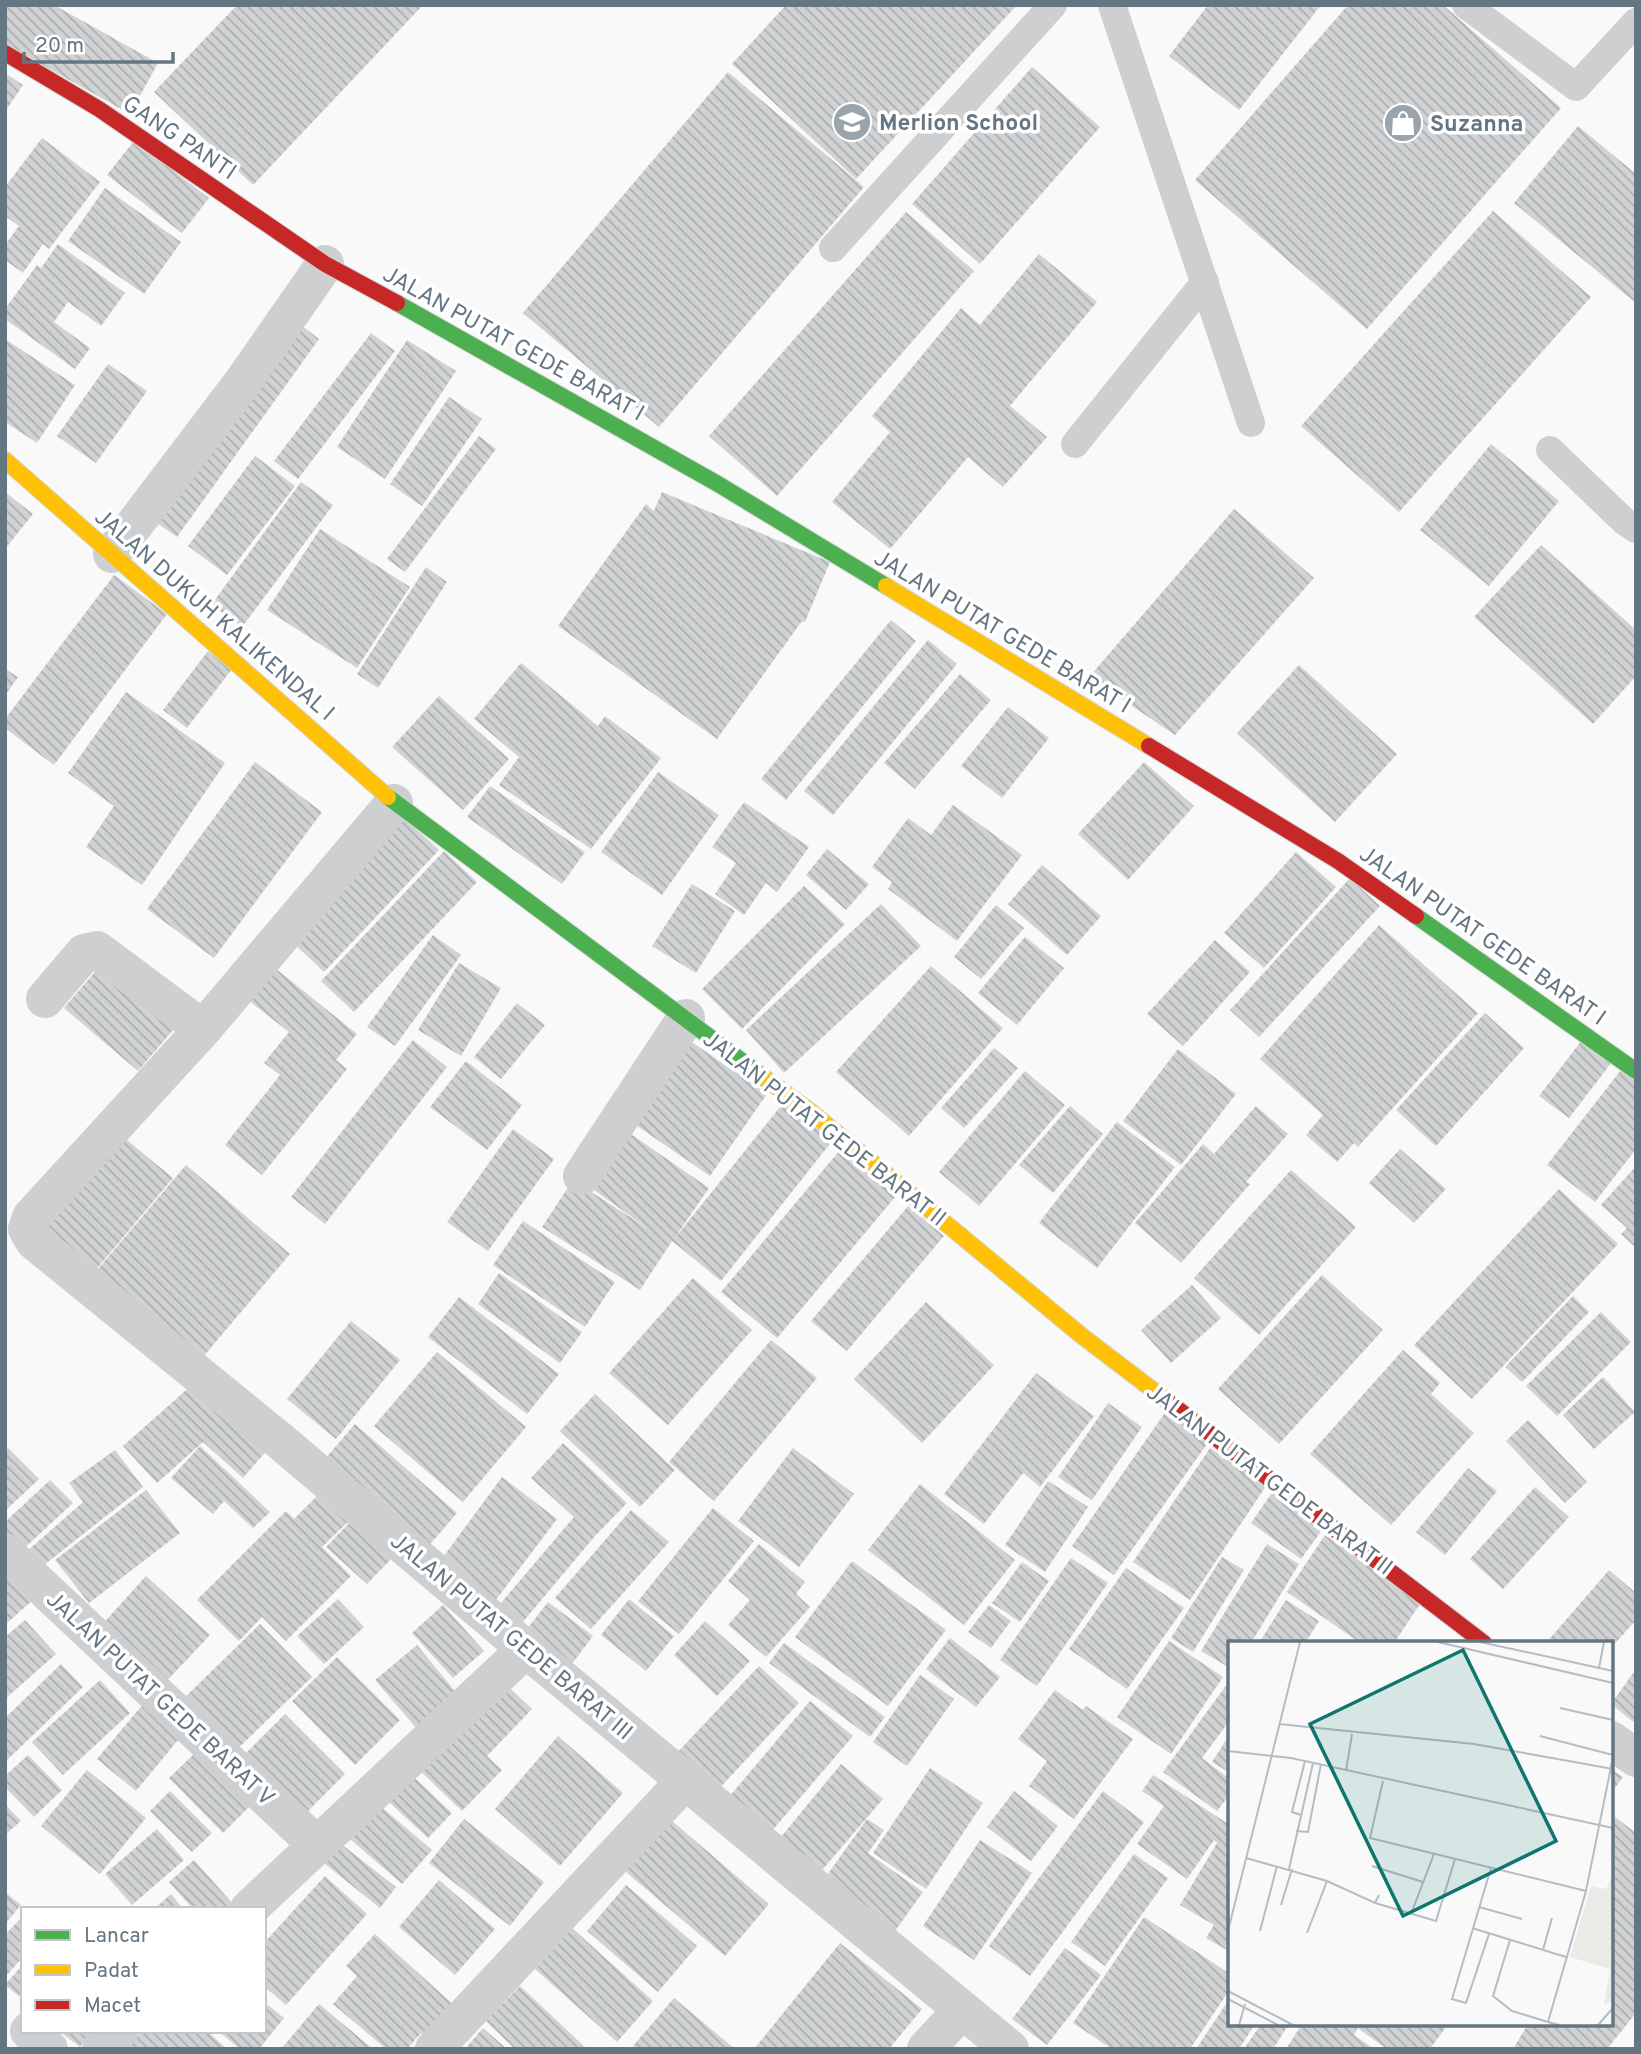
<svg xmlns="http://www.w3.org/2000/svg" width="1641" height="2054" font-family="Overpass,sans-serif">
<defs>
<pattern id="building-back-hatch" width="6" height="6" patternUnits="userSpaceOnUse" patternTransform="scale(1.75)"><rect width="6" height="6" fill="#d0d2d3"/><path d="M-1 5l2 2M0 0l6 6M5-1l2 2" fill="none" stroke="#acafb1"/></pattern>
</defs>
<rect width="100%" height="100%" fill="#f9f9f9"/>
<!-- building -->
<path fill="url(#building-back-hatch)" d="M5 5H54L158 63 130 114 5 44Z
M237 5H423L253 185 154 92Z
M786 5H1017L856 179 732 64Z
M1208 5H1321L1239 110 1169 56Z
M1348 5H1443L1561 108 1367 329 1195 180Z
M1032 67 1100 127 980 264 912 204Z
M728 72 864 187 659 427 523 313Z
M5 73 23 85 5 112Z
M1578 126 1636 174V303L1514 203Z
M42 138 100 182 49 249 43 244 23 273 5 260V245L19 226 5 216V187Z
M134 141 209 198 182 233 107 175Z
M105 188 181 242 144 294 68 241Z
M1493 211 1591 297 1399 512 1301 426Z
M906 212 974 271 777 496 709 436Z
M58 244 125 293 101 326 68 302 54 322 90 348 75 369 5 319V309L37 265 41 268Z
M1039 254 1097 302 1010 406 1047 437 1003 487 968 457 890 549 832 502 890 432 872 416 961 308 980 325Z
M297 322 319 339 177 537 154 521Z
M371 333 395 351 298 479 274 461Z
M5 339 75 385 37 443 5 422Z
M407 340 456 371 385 479 337 447Z
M108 364 147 391 96 463 57 436Z
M449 397 482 419 422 506 390 484Z
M479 436 496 449 405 572 387 559Z
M1491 444 1559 501 1489 586 1420 530Z
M255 456 295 486 227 575 188 546Z
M301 482 333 505 242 627 211 605Z
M5 492 33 514 5 549Z
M662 492 830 562 805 622 802 621 717 739 558 626 646 504 654 511Z
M1234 509 1314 578 1175 735 1089 677Z
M320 529 410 587 357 668 267 610Z
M1541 545 1636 630V676L1593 724 1474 617Z
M426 567 447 582 378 688 357 674Z
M114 575 167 614 54 765 5 728V719Z
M891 620 916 641 786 800 761 779Z
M928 640 957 664 833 815 804 791Z
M208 651 232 669 187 728 163 710Z
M521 663 598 726 605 716 661 758 591 849 499 785 519 757 474 719Z
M1299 665 1397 754 1335 822 1237 733Z
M5 669 18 677 5 696Z
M960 674 991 700 915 789 884 763Z
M126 692 225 763 142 885 86 847 114 806 68 773Z
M439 696 509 759 463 810 392 747Z
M1008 707 1049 738 1002 798 961 766Z
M255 762 322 812 214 958 147 909Z
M1144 762 1194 806 1128 880 1078 834Z
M658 772 719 815 662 895 601 852Z
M490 786 585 852 562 884 467 817Z
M744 802 809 847 777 892 766 883 744 915 715 894 736 863 712 847Z
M953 805 1022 855 957 941 888 889 892 882 872 867 908 818 931 835Z
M402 816 439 850 324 972 287 937Z
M827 849 869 884 846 910 806 875Z
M444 851 477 882 354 1012 321 981Z
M1296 852 1336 887 1264 968 1224 933Z
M1042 865 1101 916 1067 955 1008 904Z
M1350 878 1380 906 1259 1037 1230 1010Z
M692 884 735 911 696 973 652 946Z
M804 886 845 924 742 1029 702 989Z
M881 904 921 946 784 1073 746 1030Z
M996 905 1024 928 981 979 954 957Z
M1379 925 1478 1013 1358 1147 1354 1143 1337 1162 1306 1135 1323 1115 1260 1059Z
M433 935 461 955 395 1046 367 1027Z
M1025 937 1064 968 1017 1025 978 993Z
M1215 940 1250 972 1183 1046 1147 1014Z
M265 960 357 1034 336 1060 347 1069 262 1175 225 1145 280 1075 264 1063 289 1032 239 993Z
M459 963 501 988 461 1056 418 1030Z
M931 966 1003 1028 909 1136 836 1072Z
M99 967 173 1030 138 1071 64 1008Z
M517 1003 545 1025 501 1079 474 1057Z
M1485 1013 1524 1048 1436 1146 1396 1110Z
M686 1038 767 1094 710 1176 627 1119Z
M413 1040 447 1067 325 1224 291 1197Z
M1582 1040 1612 1062 1569 1118 1539 1096Z
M994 1048 1018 1068 964 1128 941 1108Z
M1178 1049 1236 1094 1181 1165 1123 1121Z
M466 1061 522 1105 487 1150 430 1107Z
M1624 1066 1636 1075V1149L1595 1202 1547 1165Z
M1025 1071 1065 1105 979 1206 939 1172Z
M784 1102 833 1140 721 1281 672 1241 640 1290 542 1227 573 1180 650 1230 587 1185 625 1130 709 1188 674 1239Z
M1070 1106 1103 1134 1053 1193 1019 1165Z
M1256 1106 1288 1134 1246 1182 1250 1184 1181 1263 1135 1223 1203 1144 1214 1154Z
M1117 1122 1175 1167 1097 1268 1039 1223Z
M513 1129 554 1159 488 1251 447 1222Z
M116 1131 173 1178 94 1272 38 1225Z
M1400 1149 1446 1189 1414 1223 1369 1183Z
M840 1150 896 1196 777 1338 721 1292Z
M186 1165 290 1254 203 1357 98 1269Z
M1636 1166V1248L1621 1234 1627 1228 1601 1205Z
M1291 1170 1356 1227 1259 1335 1194 1278Z
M1559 1189 1618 1244 1472 1399 1414 1345Z
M908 1206 944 1236 847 1351 811 1321Z
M523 1221 615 1282 585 1327 493 1265Z
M499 1273 582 1332 560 1363 478 1304Z
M1322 1275 1383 1330 1279 1444 1218 1389Z
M693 1278 752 1330 668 1425 609 1373Z
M1192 1285 1221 1318 1171 1363 1141 1330Z
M1573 1296 1589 1312 1522 1382 1505 1367Z
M459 1297 559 1374 527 1414 428 1337Z
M926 1302 994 1365 922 1443 854 1379Z
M1601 1312 1631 1342 1557 1416 1526 1386Z
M351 1321 400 1360 336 1439 287 1399Z
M771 1340 817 1378 714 1501 669 1462Z
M1403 1350 1440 1383 1431 1394 1474 1433 1391 1525 1310 1454Z
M437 1352 526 1427 463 1502 374 1426Z
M1036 1373 1094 1416 1040 1487 1023 1473 984 1524 944 1494Z
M1603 1377 1635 1412 1594 1449 1563 1415Z
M193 1384 268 1449 243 1478 203 1442 157 1483 123 1446Z
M595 1394 675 1470 640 1507 560 1431Z
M1108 1403 1142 1427 1092 1500 1058 1477Z
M1169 1407 1212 1437 1114 1575 1072 1546Z
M1528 1420 1587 1482 1565 1503 1506 1441Z
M355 1424 457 1513 420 1556 318 1467Z
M563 1443 627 1503 595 1536 522 1623 500 1604 574 1517 531 1478Z
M200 1446 270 1512 253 1528 224 1501 213 1514 171 1478Z
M8 1448 39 1479 5 1511V1451Z
M793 1448 854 1494 799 1567 738 1521Z
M1210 1448 1266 1486 1190 1600 1133 1562Z
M115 1450 143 1487 39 1569 25 1553 83 1502 69 1483Z
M1468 1468 1497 1491 1445 1555 1416 1532Z
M502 1477 557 1519 492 1605 438 1564Z
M50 1480 73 1503 18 1554 5 1541V1522Z
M1048 1481 1088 1507 1045 1572 1005 1545Z
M920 1484 1015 1560 964 1625 868 1550Z
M1276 1487 1327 1523 1301 1559 1251 1523Z
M1535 1487 1569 1517 1503 1589 1470 1559Z
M146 1490 180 1533 89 1603 55 1560Z
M323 1490 352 1518 322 1547 351 1576 286 1641 262 1617 239 1641 197 1600 286 1511 294 1519Z
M713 1508 754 1541 679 1634 638 1601Z
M631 1510 669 1542 591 1629 555 1598Z
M354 1518 395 1555 367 1584 326 1547Z
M1325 1535 1422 1601 1394 1643H1355L1356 1640 1287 1592Z
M759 1544 805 1582 796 1594 810 1607 766 1657 728 1625 750 1600 728 1581Z
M1267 1544 1299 1564 1251 1643H1230V1668L1201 1651Z
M1222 1557 1244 1570 1193 1652 1171 1638Z
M1071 1558 1108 1583 1037 1686 1000 1660Z
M852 1561 946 1630 888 1706 795 1637Z
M1022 1562 1049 1581 1020 1622 992 1603Z
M5 1563 36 1597 5 1625Z
M1126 1568 1184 1608 1127 1689 1069 1649Z
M1609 1570 1636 1593V1620L1611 1648V1643H1546Z
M146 1576 210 1635 162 1686 99 1628Z
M338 1599 364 1627 324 1664 297 1636Z
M629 1599 674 1636 646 1671 601 1635Z
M1286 1600 1319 1621 1305 1643H1259Z
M548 1602 593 1636 565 1673 520 1638Z
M443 1605 484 1651 453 1678 412 1633Z
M989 1605 1011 1621 991 1648 968 1632Z
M25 1620 56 1654 5 1699V1637Z
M705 1621 750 1661 717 1696 674 1655Z
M260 1624 312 1677 231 1755 180 1702Z
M950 1638 1000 1677 976 1707 926 1669Z
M1169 1641 1223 1677 1171 1754 1117 1717Z
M784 1643 885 1717 870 1737 769 1663Z
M417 1645 459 1696 418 1730 375 1680Z
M337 1657 400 1720 355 1765 292 1701Z
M61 1664 83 1687 5 1762V1718Z
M759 1666 799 1703 714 1794 673 1757Z
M1636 1669V1724L1611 1704Z
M920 1675 954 1699 907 1766 873 1742Z
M500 1679 532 1709 487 1756 502 1770 462 1811 412 1763Z
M100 1680 130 1713 63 1775 32 1742Z
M1230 1680V1720L1202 1758 1230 1779V1794L1217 1811 1163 1772Z
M1055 1690 1083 1710 1086 1706 1133 1739 1074 1819 1029 1786 1047 1761 1018 1739Z
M810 1701 853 1736 765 1839 723 1804Z
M144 1703 182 1735 136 1791 97 1759Z
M285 1714 345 1774 299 1820 239 1760Z
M1230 1734V1773L1212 1762Z
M558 1736 623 1793 560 1866 495 1809Z
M197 1751 250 1806 223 1833 169 1778Z
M28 1755 62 1790 34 1817 5 1787V1776Z
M841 1764 883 1799 817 1876 776 1843Z
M402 1766 452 1813 428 1838 378 1792Z
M930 1768 983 1803 926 1889 873 1853Z
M1611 1769 1623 1777 1611 1793Z
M87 1770 146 1818 100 1874 41 1826Z
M1153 1775 1230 1825V1952L1206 1938 1214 1925 1180 1905 1217 1843 1214 1840 1187 1879 1137 1844 1164 1806 1142 1791Z
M170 1791 212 1833 192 1852 150 1811Z
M1014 1791 1058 1826 1031 1861 987 1827Z
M1103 1791 1144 1822 1030 1976 989 1946Z
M5 1804 21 1821 5 1835Z
M378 1804 432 1850 402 1884 349 1838Z
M1611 1814 1636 1833V2013L1607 2049H1513L1528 2024H1611Z
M665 1815 769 1904 725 1956 620 1867Z
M464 1819 544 1882 510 1926 429 1863Z
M867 1819 884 1830 868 1853 923 1892 895 1931 823 1881Z
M157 1829 184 1860 132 1905 105 1874Z
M336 1840 396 1887 380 1908 320 1860Z
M980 1840 1032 1873 974 1960 923 1926Z
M1134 1854 1168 1878 1105 1966 1071 1942Z
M194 1860 233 1904 227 1909H193L169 1882Z
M325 1876 367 1914 286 2005 264 1986V1943Z
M439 1880 495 1929 455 1975 399 1927Z
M626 1885 697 1946 658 1992 587 1931Z
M5 1892 21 1905 5 1924Z
M171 1894 183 1909H154Z
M23 1916V1957L5 1977V1935Z
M1144 1917 1230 1974V1989L1190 2049H1112L1073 2023Z
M572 1928 653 2001 617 2042 535 1969Z
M375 1934 456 2007 427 2039 421 2033 407 2049H386L333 2004 357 1976 346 1966Z
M840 1943 922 2009 889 2049H754Z
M1065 1948 1101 1975 1047 2045 1012 2019Z
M23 1964V1999L5 1985Z
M520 1986 587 2049H515L486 2021Z
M674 1998 735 2049H637L633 2046Z
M1230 1998V2024H1255L1239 2049H1196Z
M264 2002 284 2018 259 2049H240L218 2031H264Z
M319 2004 373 2049H281Z
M1261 2024H1289L1273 2049H1244Z
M1302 2024H1360L1354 2035 1374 2049H1286Z
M1363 2024H1448L1430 2049H1387L1359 2029Z
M483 2028 507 2049H465Z
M59 2031H91L80 2047Z
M141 2031H207L227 2049H126Z"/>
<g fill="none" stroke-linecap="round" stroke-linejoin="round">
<!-- fast casing -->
<g stroke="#d5d6d7" stroke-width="18">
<path id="fast" d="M397 303 718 484 886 586
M388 797 766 1079
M1416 916 1636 1071"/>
</g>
<!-- slow casing -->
<g stroke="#d5d6d7" stroke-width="18">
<path id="slow" d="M5 460 388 797
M886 586 1149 746
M766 1079 810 1111 1082 1336 1166 1400"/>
</g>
<!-- jam casing -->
<g stroke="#d5d6d7" stroke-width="18">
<path id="jam" d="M5 53 99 109 325 264 397 303
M1149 746 1338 861 1416 916
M1166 1400 1484 1643"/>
</g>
<!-- lane -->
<path stroke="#cecfd0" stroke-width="28" d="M1112 5 1251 423
M1466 5 1576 87 1636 22
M833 248 1053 5
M1075 444 1205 282
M1550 450 1624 521 1636 529"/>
<!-- street -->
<path stroke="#cecfd0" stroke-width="38" d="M112 554 242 383 325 264
M394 803 203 1029 31 1217 27 1229 34 1241 279 1440 526 1649 1010 2049
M45 999 84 953 97 950 203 1029
M582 1176 686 1018
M5 1552 317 1845
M1611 1740 1636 1758
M249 1909 526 1649
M29 2031 49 2049
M101 2049 119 2031
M434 2049 685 1781
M926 2049 962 2010"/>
<!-- fast -->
<use href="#fast" stroke="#4caf50" stroke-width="16"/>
<!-- slow -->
<use href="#slow" stroke="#ffc107" stroke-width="16"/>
<!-- jam -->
<use href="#jam" stroke="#c62828" stroke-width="16"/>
</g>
<!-- icons -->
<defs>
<g id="school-disc" transform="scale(2.0125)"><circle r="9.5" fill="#99a4ac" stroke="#fff"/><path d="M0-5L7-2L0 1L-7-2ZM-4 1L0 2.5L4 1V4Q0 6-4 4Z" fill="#fff"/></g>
<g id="shop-disc" transform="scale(2.0125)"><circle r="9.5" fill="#99a4ac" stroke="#fff"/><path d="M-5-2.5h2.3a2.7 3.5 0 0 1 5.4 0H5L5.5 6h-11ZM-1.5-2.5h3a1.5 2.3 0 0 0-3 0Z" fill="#fff"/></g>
</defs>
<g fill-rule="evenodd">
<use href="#school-disc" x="852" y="122"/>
<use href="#shop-disc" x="1403" y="123"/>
</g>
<g text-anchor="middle" stroke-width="7" stroke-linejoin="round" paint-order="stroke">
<!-- poi labels -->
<g font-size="23" font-weight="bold" fill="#657683" stroke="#fff" text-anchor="start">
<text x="879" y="130">Merlion School</text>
<text x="1430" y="131">Suzanna</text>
</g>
<!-- street labels -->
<g font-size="23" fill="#657683" stroke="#fff">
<text transform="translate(180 137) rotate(34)" y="8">GANG PANTI</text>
<text transform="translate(514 343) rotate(29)" y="8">JALAN PUTAT GEDE BARAT I</text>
<text transform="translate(215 614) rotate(41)" y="8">JALAN DUKUH KALIKENDAL I</text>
<text transform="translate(1003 631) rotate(31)" y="8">JALAN PUTAT GEDE BARAT I</text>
<text transform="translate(1483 935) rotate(35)" y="8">JALAN PUTAT GEDE BARAT I</text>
<text transform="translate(825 1128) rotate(38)" y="8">JALAN PUTAT GEDE BARAT II</text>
<text transform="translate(1270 1479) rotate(37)" y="8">JALAN PUTAT GEDE BARAT II</text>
<text transform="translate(512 1636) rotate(40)" y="8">JALAN PUTAT GEDE BARAT III</text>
<text transform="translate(161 1698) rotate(43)" y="8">JALAN PUTAT GEDE BARAT V</text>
</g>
</g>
<!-- overview -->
<g transform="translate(1228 1641)">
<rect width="385" height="385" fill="#f9f9f9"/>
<path d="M385 234V360L376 364 382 328 342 316 363 245 378 248Z" fill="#e8ebe6"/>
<path fill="none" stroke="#b5bdc3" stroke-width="2" d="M210 1 385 42M252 1 385 30M371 27 376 1M332 67 385 79M51 83 246 103 385 128M312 95 385 114M0 110 63 117 385 187M118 130 124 93M155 140 142 197 358 250M73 174 64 171 77 120M68 190 80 191 93 123M18 217 99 240 147 262 151 254M144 225 195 241M61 228 85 122M147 262 208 280 227 218M53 264 64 228M251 266 294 278M183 273 206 213M244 287 338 316M0 290 72 1M32 290 49 225M79 292 99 240M261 293 238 362 224 358 263 227M282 299 265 355 284 370 320 381M315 309 324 277M0 350 65 384M0 358 50 384M11 384 17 363M331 384 320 381 358 250 385 116M370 384 385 367"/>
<path fill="#0f766e" fill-opacity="0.15" stroke="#0f766e" stroke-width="3.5" d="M235 9 328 200 175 275 82 83Z"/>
<rect width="385" height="385" fill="none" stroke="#657683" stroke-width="3.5"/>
</g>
<!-- border -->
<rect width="1641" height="2054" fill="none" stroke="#657683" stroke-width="14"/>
<!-- legend -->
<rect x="21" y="1907" width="245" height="126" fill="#ffffff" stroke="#c1c8cd" stroke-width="2"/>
<rect x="35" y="1930" width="35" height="10" fill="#4caf50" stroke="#c1c8cd" stroke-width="2"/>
<text x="84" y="1942" font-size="21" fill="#657683">Lancar</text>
<rect x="35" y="1965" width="35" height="10" fill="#ffc107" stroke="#c1c8cd" stroke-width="2"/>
<text x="84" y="1977" font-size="21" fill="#657683">Padat</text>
<rect x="35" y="2000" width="35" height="10" fill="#c62828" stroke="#c1c8cd" stroke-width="2"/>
<text x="84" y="2012" font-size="21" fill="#657683">Macet</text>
<!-- scale -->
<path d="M24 52v10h149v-10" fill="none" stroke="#657683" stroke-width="3.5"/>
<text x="35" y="52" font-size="21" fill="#657683" stroke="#ffffff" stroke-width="5" paint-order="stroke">20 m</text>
</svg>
